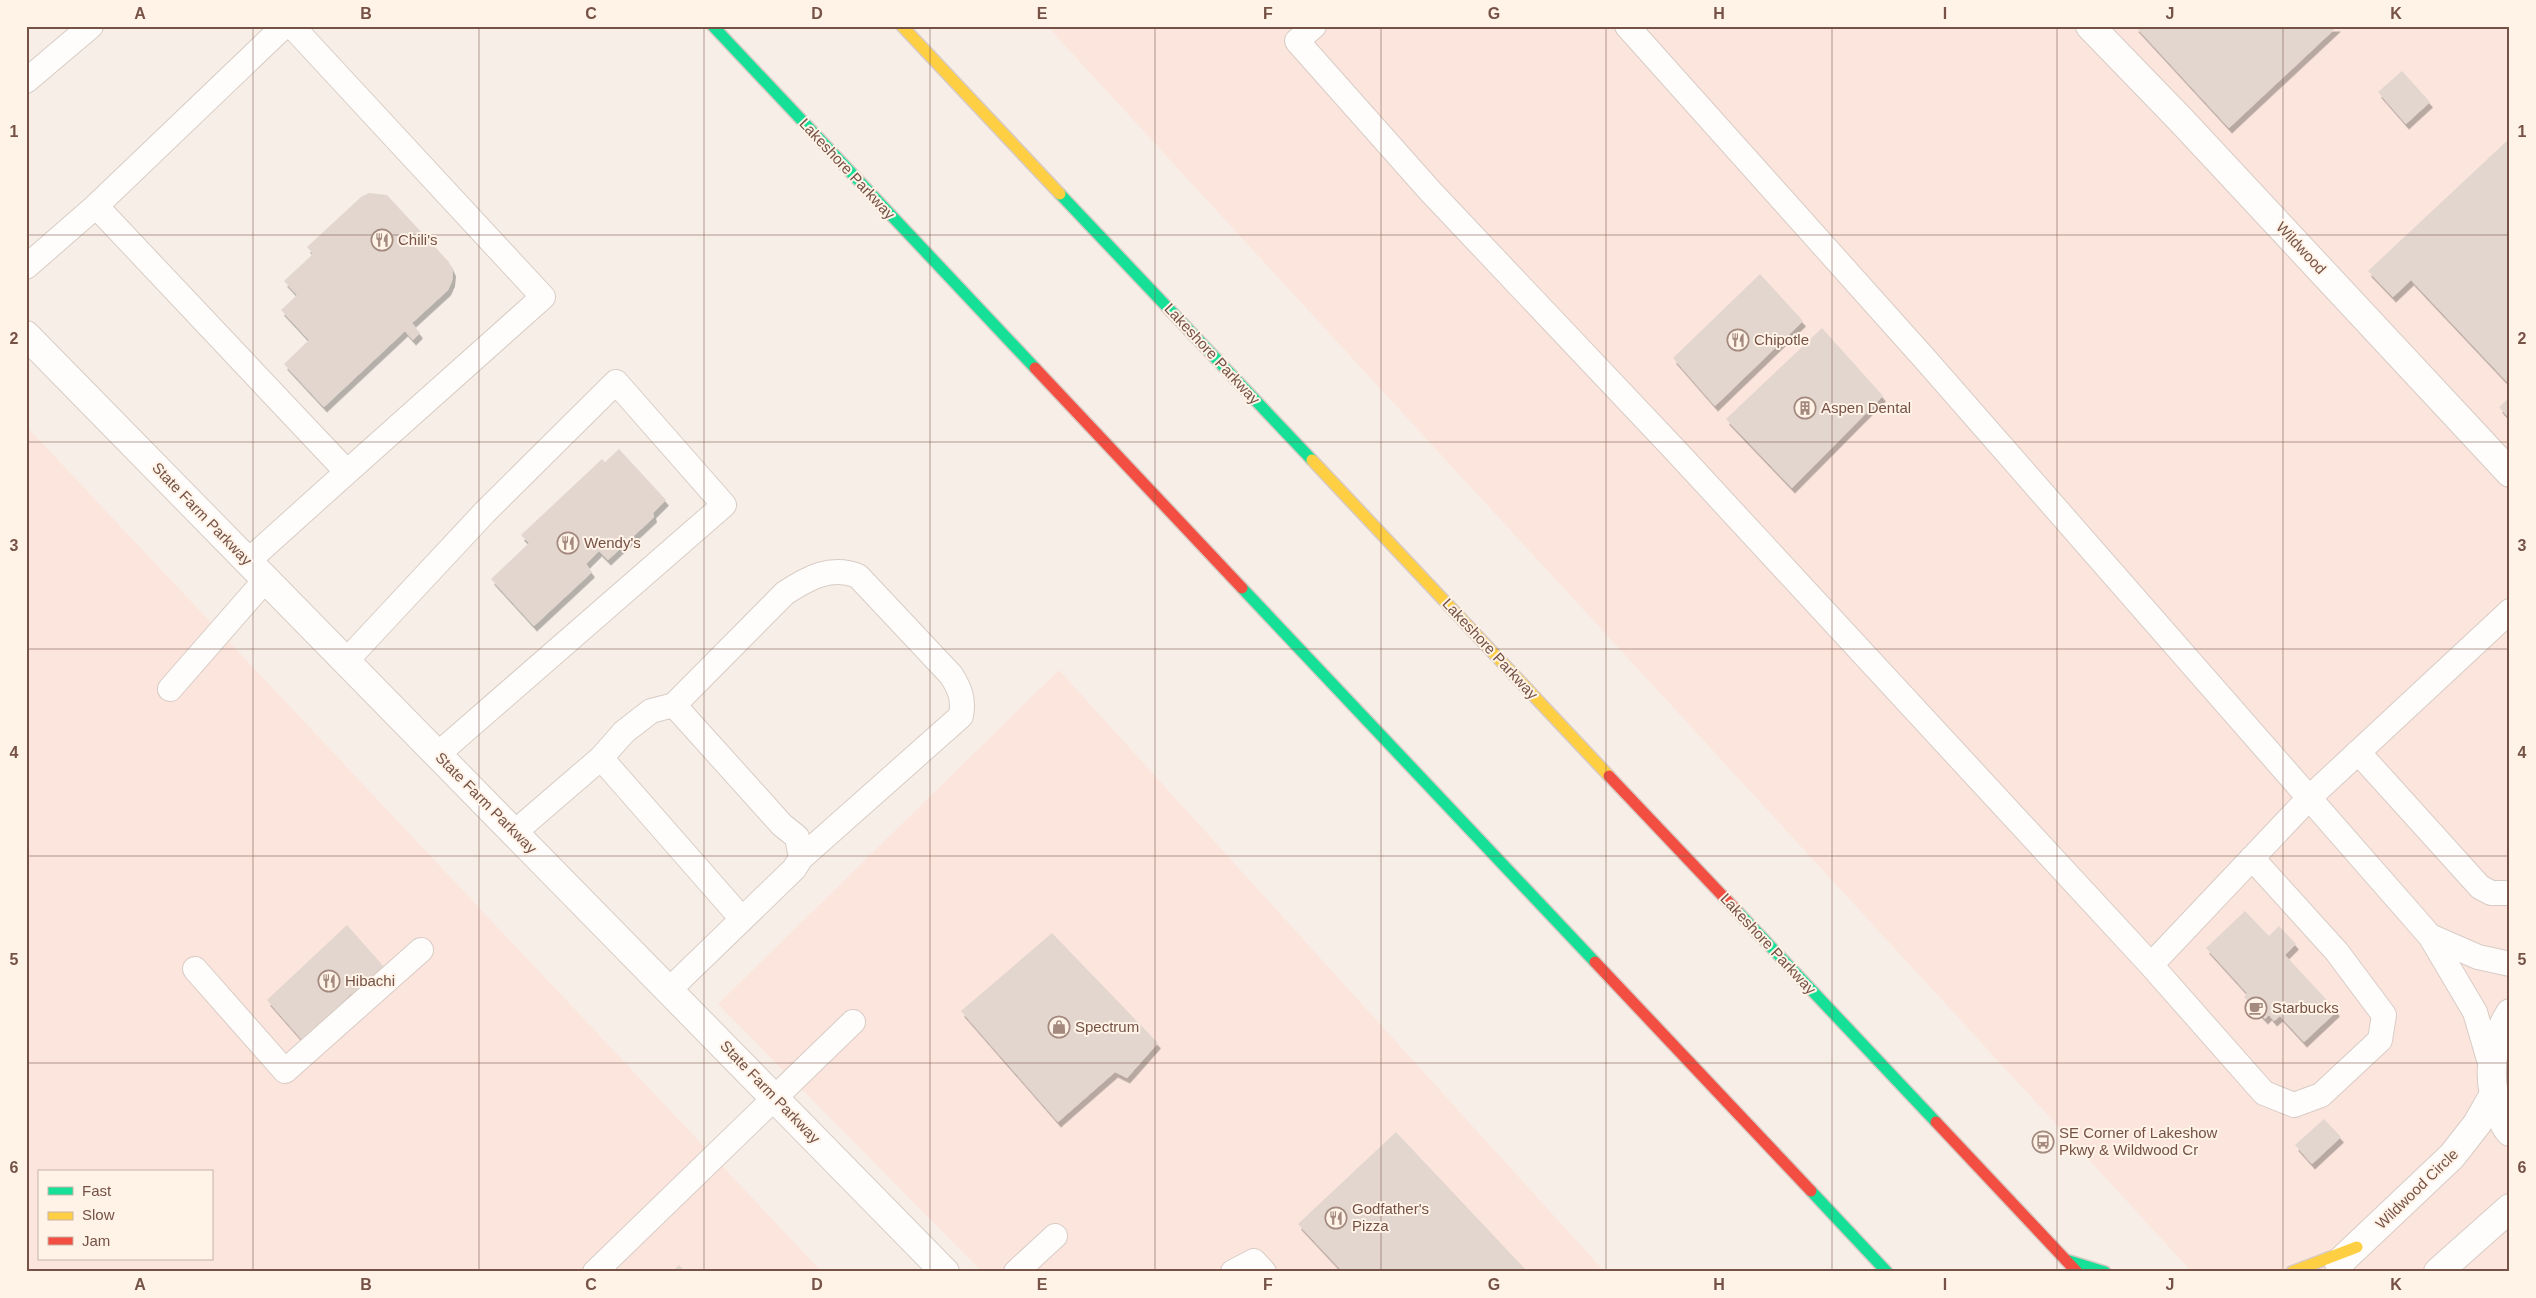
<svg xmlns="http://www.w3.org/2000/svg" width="2536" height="1298" font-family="Arial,sans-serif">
<defs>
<filter id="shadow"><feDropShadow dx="3" dy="5.5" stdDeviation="0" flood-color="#0004"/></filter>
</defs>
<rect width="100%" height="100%" fill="#f7efe7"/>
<!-- commercial -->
<path fill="#fbe5dd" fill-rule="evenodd" d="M1047 26H2510V1272H2192Z
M26 426 822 1272H26ZM39 1172H211V1259H39Z
M1059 670 1605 1272H982L718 1004Z"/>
<!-- building -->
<path fill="#e3d6cf" filter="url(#shadow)" d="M2135 26H2338L2229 128Z
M2402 71 2430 102 2406 124 2378 92Z
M2510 138V385L2411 280 2393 297 2368 271Z
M369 193 387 195 449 262 453 271 452 281 448 290 412 323 420 333 413 340 405 331 324 407 284 364 309 340 281 310 297 295 284 281 313 254 307 247 361 197Z
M1760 274 1803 321 1715 406 1673 358Z
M1822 328 1883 396 1792 488 1726 419Z
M2510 397V419L2499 407Z
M619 449 666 500 653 513 654 517 608 560 599 551 586 564 592 572 534 626 491 579 529 543 521 535 602 459 605 462Z
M2245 911 2269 936 2279 926 2296 944 2285 955 2337 1011 2304 1042 2280 1016 2274 1021 2269 1015 2265 1019 2244 997 2247 993 2206 948Z
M347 925 385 968 355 997 351 994 303 1041 267 1000Z
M1052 933 1158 1043 1127 1078 1115 1072 1058 1122 961 1011Z
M2324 1119 2341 1137 2312 1164 2295 1145Z
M1396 1132 1528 1272H1343L1298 1224Z
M679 1265 686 1272H672Z"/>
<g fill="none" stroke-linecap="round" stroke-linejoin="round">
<!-- lane casing -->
<g stroke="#d8ccc5" stroke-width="26">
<path id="lane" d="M292 26 543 297 347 472
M1314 26 1297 41 1431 192 1676 451 2151 965 2264 1093 2294 1105 2321 1095 2380 1040 2384 1015 2337 952 2252 858
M1627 26 1925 359 2430 936 2475 1012 2490 1063
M26 81 91 26
M96 206 284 26
M26 267 96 206 347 472 248 561
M346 661 485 512 616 382 724 505 438 754
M170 689 266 579
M674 705 785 593C808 578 831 565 858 576L951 675C960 689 964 699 961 716L801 858
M2358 752 2480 887 2491 893H2510
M601 758 742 919
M515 832 601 758 624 732 651 711 674 705 782 825 797 837 801 858 794 869 669 990
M2430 936 2478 957 2510 964
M2151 965 2309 798 2510 611
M195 969 285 1071 421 950
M595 1272 853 1022
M1016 1272 1055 1236
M1233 1272 1254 1261 1264 1272"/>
</g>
<!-- street casing -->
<g stroke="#d8ccc5" stroke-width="30">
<path id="street" d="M2090 26 2181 120 2510 473
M26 335 945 1272
M2510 1013C2491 1044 2486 1077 2499 1111 2502 1119 2504 1126 2510 1132
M2339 1263 2452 1156 2477 1124 2493 1096
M2438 1272 2510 1208"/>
</g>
<!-- fast casing -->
<g stroke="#d7cac4" stroke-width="14">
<path id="fast" d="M713 26 1035 368
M1060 194 1312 460
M1242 588 1595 962
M1737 911 1936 1122
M1811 1191 1887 1272
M2066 1260 2105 1272"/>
</g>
<!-- slow casing -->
<g stroke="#d7cac4" stroke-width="14">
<path id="slow" d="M902 26 1060 194
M1312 460 1609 776
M2292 1272 2357 1247"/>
</g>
<!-- jam casing -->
<g stroke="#d7cac4" stroke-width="14">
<path id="jam" d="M1035 368 1242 588
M1609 776 1737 911
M1595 962 1811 1191
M1936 1122 2077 1272"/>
</g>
<!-- lane -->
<use href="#lane" stroke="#fefdfb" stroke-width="24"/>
<!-- street -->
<use href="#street" stroke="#fefdfb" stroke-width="28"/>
<!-- fast -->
<use href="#fast" stroke="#16e098" stroke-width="11"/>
<!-- slow -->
<use href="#slow" stroke="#ffcf43" stroke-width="11"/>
<!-- jam -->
<use href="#jam" stroke="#f24e42" stroke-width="11"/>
</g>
<!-- grid -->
<path fill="none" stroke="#765246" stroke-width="1" stroke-opacity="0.55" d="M253 26V1272M479 26V1272M704 26V1272M930 26V1272M1155 26V1272M1381 26V1272M1606 26V1272M1832 26V1272M2057 26V1272M2283 26V1272M26 235H2510M26 442H2510M26 649H2510M26 856H2510M26 1063H2510"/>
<!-- icons -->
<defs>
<g id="restaurant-ring" transform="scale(1.125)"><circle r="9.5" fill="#fff3e8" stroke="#a3897e" stroke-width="1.5"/><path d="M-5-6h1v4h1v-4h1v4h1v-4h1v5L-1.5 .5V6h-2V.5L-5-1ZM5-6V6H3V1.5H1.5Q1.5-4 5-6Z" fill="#a3897e"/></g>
<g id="building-ring" transform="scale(1.125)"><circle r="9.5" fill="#fff3e8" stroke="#a3897e" stroke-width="1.5"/><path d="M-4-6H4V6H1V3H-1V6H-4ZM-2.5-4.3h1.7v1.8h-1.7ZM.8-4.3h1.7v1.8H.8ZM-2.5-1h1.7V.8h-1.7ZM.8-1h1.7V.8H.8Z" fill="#a3897e"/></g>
<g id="cafe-ring" transform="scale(1.125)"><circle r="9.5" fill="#fff3e8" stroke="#a3897e" stroke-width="1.5"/><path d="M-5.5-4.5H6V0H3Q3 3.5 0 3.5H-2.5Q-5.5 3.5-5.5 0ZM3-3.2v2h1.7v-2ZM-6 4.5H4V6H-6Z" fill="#a3897e"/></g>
<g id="shop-ring" transform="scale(1.125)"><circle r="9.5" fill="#fff3e8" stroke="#a3897e" stroke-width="1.5"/><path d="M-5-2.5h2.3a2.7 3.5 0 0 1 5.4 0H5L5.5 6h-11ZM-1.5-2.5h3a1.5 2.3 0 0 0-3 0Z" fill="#a3897e"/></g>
<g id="bus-ring" transform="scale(1.125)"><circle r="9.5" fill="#fff3e8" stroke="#a3897e" stroke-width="1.5"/><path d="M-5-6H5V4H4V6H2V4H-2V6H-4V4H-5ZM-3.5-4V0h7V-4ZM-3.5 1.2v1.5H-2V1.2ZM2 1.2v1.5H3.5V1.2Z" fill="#a3897e"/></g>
</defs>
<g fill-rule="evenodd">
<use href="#restaurant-ring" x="382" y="240"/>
<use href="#restaurant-ring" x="1738" y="340"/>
<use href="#building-ring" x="1805" y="408"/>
<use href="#restaurant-ring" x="568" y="543"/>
<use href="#restaurant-ring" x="329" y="981"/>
<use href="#cafe-ring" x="2256" y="1008"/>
<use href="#shop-ring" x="1059" y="1027"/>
<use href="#bus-ring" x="2043" y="1142"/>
<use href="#restaurant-ring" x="1336" y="1218"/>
</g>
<g text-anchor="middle" stroke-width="4" stroke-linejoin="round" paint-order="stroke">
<!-- street labels -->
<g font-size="15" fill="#765246" stroke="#fff3e8">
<text transform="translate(847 169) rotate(47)" y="5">Lakeshore Parkway</text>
<text transform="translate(2301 248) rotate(47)" y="5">Wildwood</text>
<text transform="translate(1212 354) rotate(47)" y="5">Lakeshore Parkway</text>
<text transform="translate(202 514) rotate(46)" y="5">State Farm Parkway</text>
<text transform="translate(1490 649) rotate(47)" y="5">Lakeshore Parkway</text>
<text transform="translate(486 803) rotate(45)" y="5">State Farm Parkway</text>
<text transform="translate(1768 944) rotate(47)" y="5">Lakeshore Parkway</text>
<text transform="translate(770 1092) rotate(46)" y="5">State Farm Parkway</text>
<text transform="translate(2417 1189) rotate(-44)" y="5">Wildwood Circle</text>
</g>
<!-- poi labels -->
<g font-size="15" fill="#765246" stroke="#fff3e8" text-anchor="start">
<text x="398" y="245">Chili's</text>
<text x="1754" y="345">Chipotle</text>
<text x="1821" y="413">Aspen Dental</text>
<text x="584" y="548">Wendy's</text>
<text x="345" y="986">Hibachi</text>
<text x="2272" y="1013">Starbucks</text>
<text x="1075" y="1032">Spectrum</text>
<text x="2059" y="1138">SE Corner of Lakeshow<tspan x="2059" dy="17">Pkwy &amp; Wildwood Cr</tspan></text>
<text x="1352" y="1214">Godfather's<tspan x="1352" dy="17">Pizza</tspan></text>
</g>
</g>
<!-- border -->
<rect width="2536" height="1298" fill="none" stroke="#fff3e8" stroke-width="55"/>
<!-- legend -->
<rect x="38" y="1170" width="175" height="90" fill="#fff3e8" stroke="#c8b3a7"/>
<rect x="48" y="1187" width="25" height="8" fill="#16e098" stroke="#c8b3a7"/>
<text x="82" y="1196" font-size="15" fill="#765246">Fast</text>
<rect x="48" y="1212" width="25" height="8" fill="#ffcf43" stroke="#c8b3a7"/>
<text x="82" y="1220" font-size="15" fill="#765246">Slow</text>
<rect x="48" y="1237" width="25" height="8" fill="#f24e42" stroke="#c8b3a7"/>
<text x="82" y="1246" font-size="15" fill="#765246">Jam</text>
<rect x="28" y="28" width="2480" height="1242" fill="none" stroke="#765246" stroke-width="2"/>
<g font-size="16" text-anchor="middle" font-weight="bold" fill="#765246">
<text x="140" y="19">A</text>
<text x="366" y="19">B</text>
<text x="591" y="19">C</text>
<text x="817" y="19">D</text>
<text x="1042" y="19">E</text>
<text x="1268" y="19">F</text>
<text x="1494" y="19">G</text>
<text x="1719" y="19">H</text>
<text x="1945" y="19">I</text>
<text x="2170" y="19">J</text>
<text x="2396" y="19">K</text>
<text x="14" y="137">1</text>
<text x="2522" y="137">1</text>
<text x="14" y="344">2</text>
<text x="2522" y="344">2</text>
<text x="14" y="551">3</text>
<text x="2522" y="551">3</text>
<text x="14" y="758">4</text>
<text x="2522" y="758">4</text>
<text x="14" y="965">5</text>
<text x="2522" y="965">5</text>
<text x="14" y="1173">6</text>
<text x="2522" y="1173">6</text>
<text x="140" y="1290">A</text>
<text x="366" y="1290">B</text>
<text x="591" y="1290">C</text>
<text x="817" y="1290">D</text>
<text x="1042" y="1290">E</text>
<text x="1268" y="1290">F</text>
<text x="1494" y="1290">G</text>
<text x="1719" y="1290">H</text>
<text x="1945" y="1290">I</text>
<text x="2170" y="1290">J</text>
<text x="2396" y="1290">K</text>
</g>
</svg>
